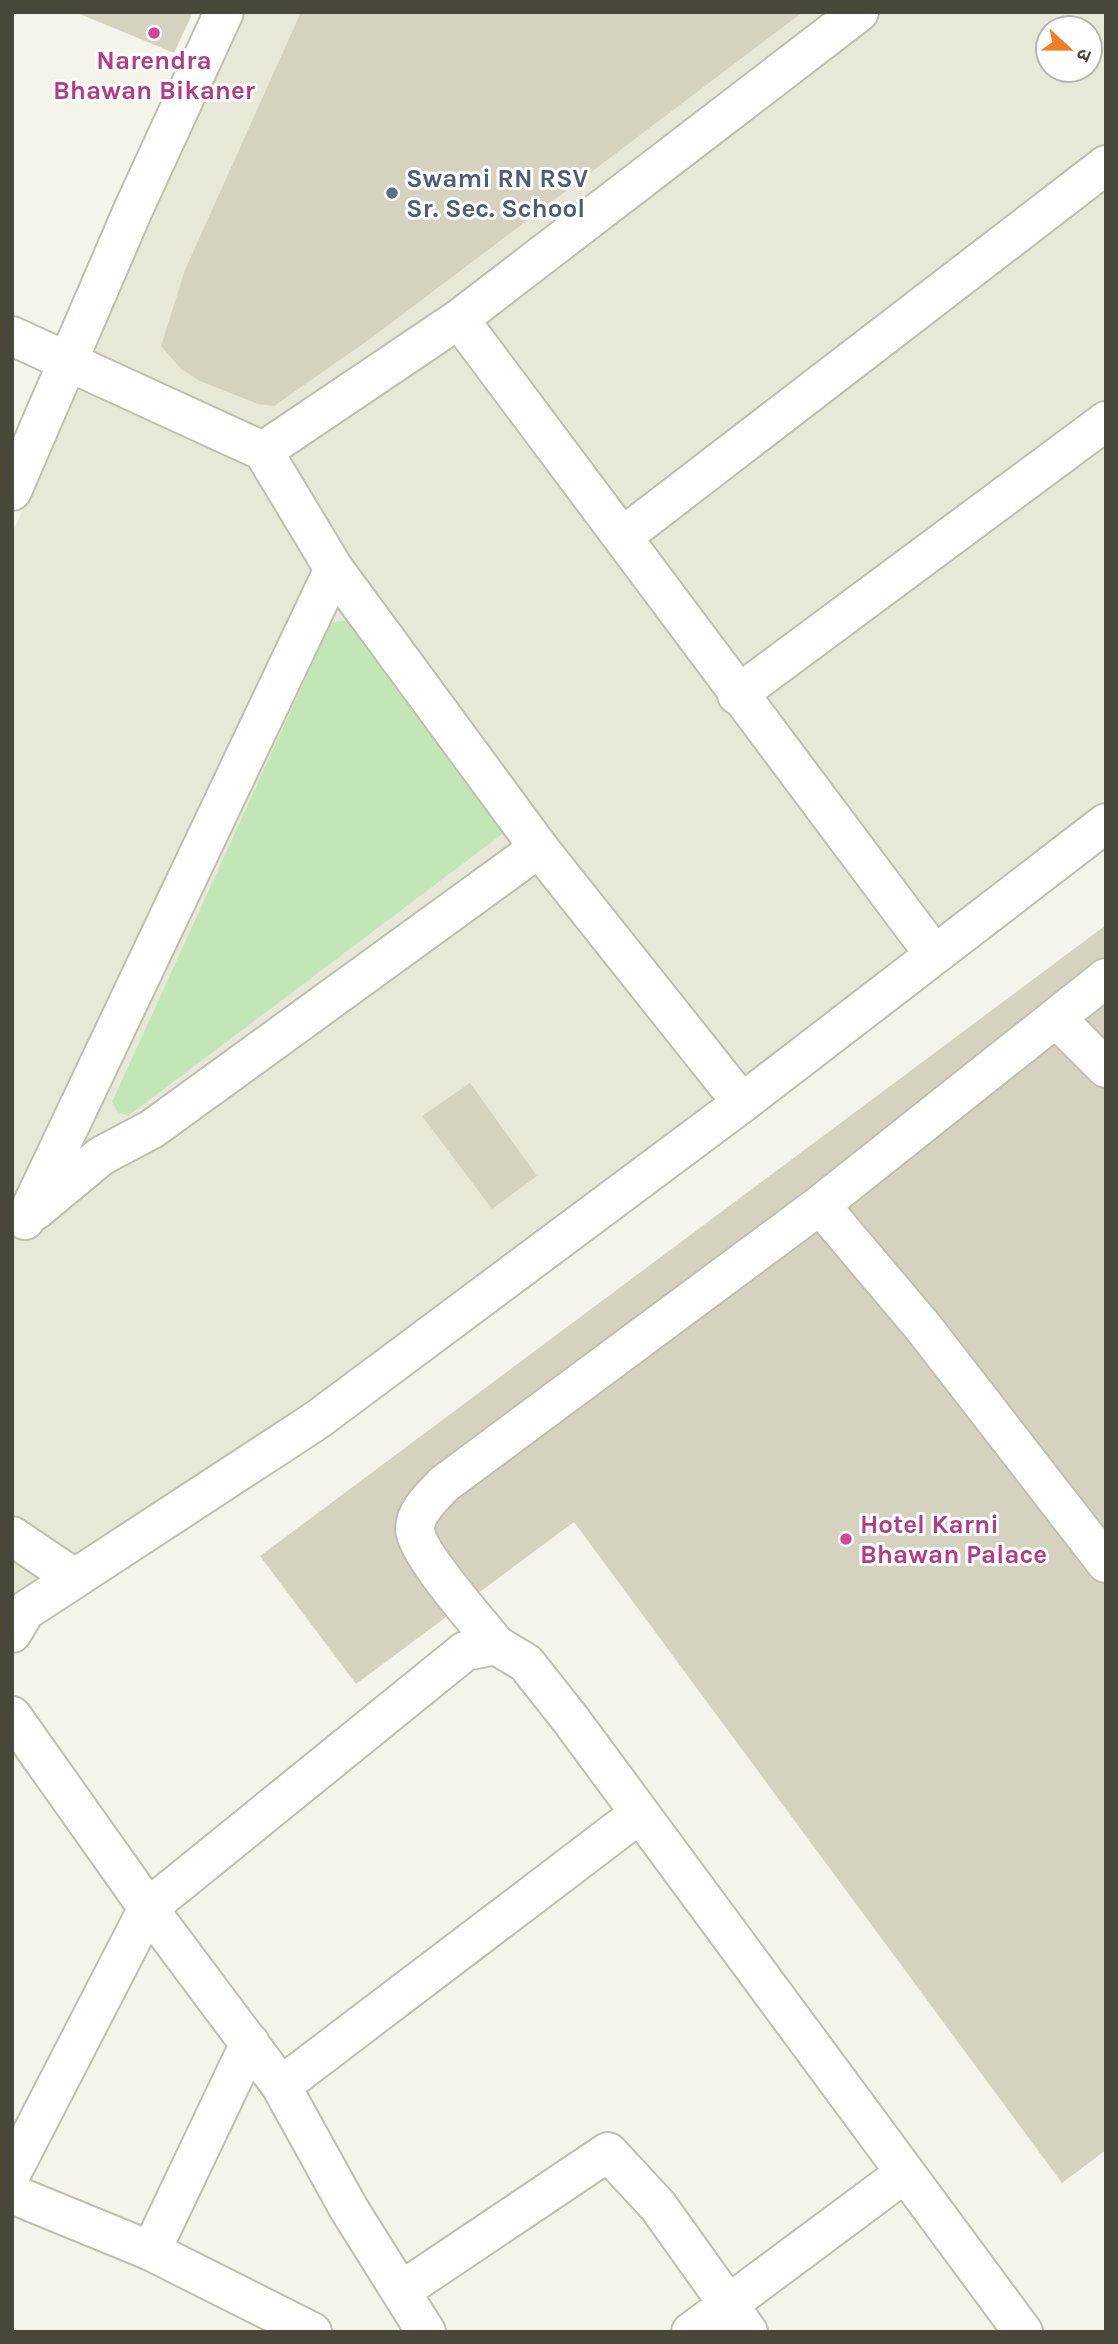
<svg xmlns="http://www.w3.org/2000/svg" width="1118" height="2344" font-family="Karla,'Noto Sans Devanagari',sans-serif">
<rect width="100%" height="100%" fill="#f4f4eb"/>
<!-- residential -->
<path fill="#e8e8d9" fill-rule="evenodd" d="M244 12H1106V798L12 1642V534ZM1048 28H1090V70H1048Z"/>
<!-- green -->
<path fill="#c2e6b6" d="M348 620 505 832 128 1116 118 1112 112 1102 331 623Z"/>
<!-- building -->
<path fill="#d5d3c0" d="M75 12H193L174 53Z
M301 12H803L374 336 274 406 258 404 200 381 181 369 161 346 185 270Z
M1106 925V2150L1062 2183 574 1522 356 1684 260 1556Z
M470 1083 537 1176 492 1209 422 1116Z"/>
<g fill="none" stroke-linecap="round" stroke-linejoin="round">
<!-- minor casing -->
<g stroke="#c0bfad" stroke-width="42">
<path id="minor" d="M459 319 934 954
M12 336 263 451
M12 491 133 210 224 12
M622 537 1106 165
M737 695 1106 421
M1056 1018 1106 1068
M742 1103 539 848 334 569 263 451 459 319 859 12
M820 1205 923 1327 1106 1563
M36 1210 101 1156 152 1129 539 848
M25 1220 334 569
M12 1536 74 1578
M12 1633 25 1611 317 1420 742 1103 1106 823
M496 1645C479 1623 416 1553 415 1529 415 1511 433 1496 444 1484L820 1205 1106 978
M12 1716 148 1908 281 2086 349 2209 426 2332
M281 2086 639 1814
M12 2172 148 1908 465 1651 496 1645 526 1663 571 1720 1023 2332
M12 2194 151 2251 312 2332
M151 2251 250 2043
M401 2291 608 2152 658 2206 748 2332
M691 2332 905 2173"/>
</g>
<!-- minor -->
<use href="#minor" stroke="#fff" stroke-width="38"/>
</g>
<!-- markers -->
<g fill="#d1479c" stroke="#fff" stroke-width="2.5">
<circle cx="154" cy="33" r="7"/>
<circle cx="846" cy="1539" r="7"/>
</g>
<circle fill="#5c6f8a" stroke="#fff" stroke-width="2.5" cx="392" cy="193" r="7"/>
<g text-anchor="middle" stroke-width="6" stroke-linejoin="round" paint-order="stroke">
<!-- hotel labels -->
<g font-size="26" font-weight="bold" fill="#b23c85" stroke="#fff">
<text x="154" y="69">Narendra<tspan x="154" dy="30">Bhawan Bikaner</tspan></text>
<text x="860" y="1533" text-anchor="start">Hotel Karni<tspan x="860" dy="30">Bhawan Palace</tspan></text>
</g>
<!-- service labels -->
<g font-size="26" font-weight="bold" fill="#4e5e75" stroke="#fff" text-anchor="start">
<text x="406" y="187">Swami RN RSV<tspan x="406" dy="30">Sr. Sec. School</tspan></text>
</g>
</g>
<!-- border -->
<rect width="1118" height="2344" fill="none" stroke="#484739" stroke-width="28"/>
<!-- north arrow -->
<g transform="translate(1069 49) rotate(112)"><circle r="33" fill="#ffffff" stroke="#b6b5b0" stroke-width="2"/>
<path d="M0-5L12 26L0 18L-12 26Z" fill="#ee7f27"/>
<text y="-10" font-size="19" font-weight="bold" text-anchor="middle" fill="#484739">उ</text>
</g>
</svg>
